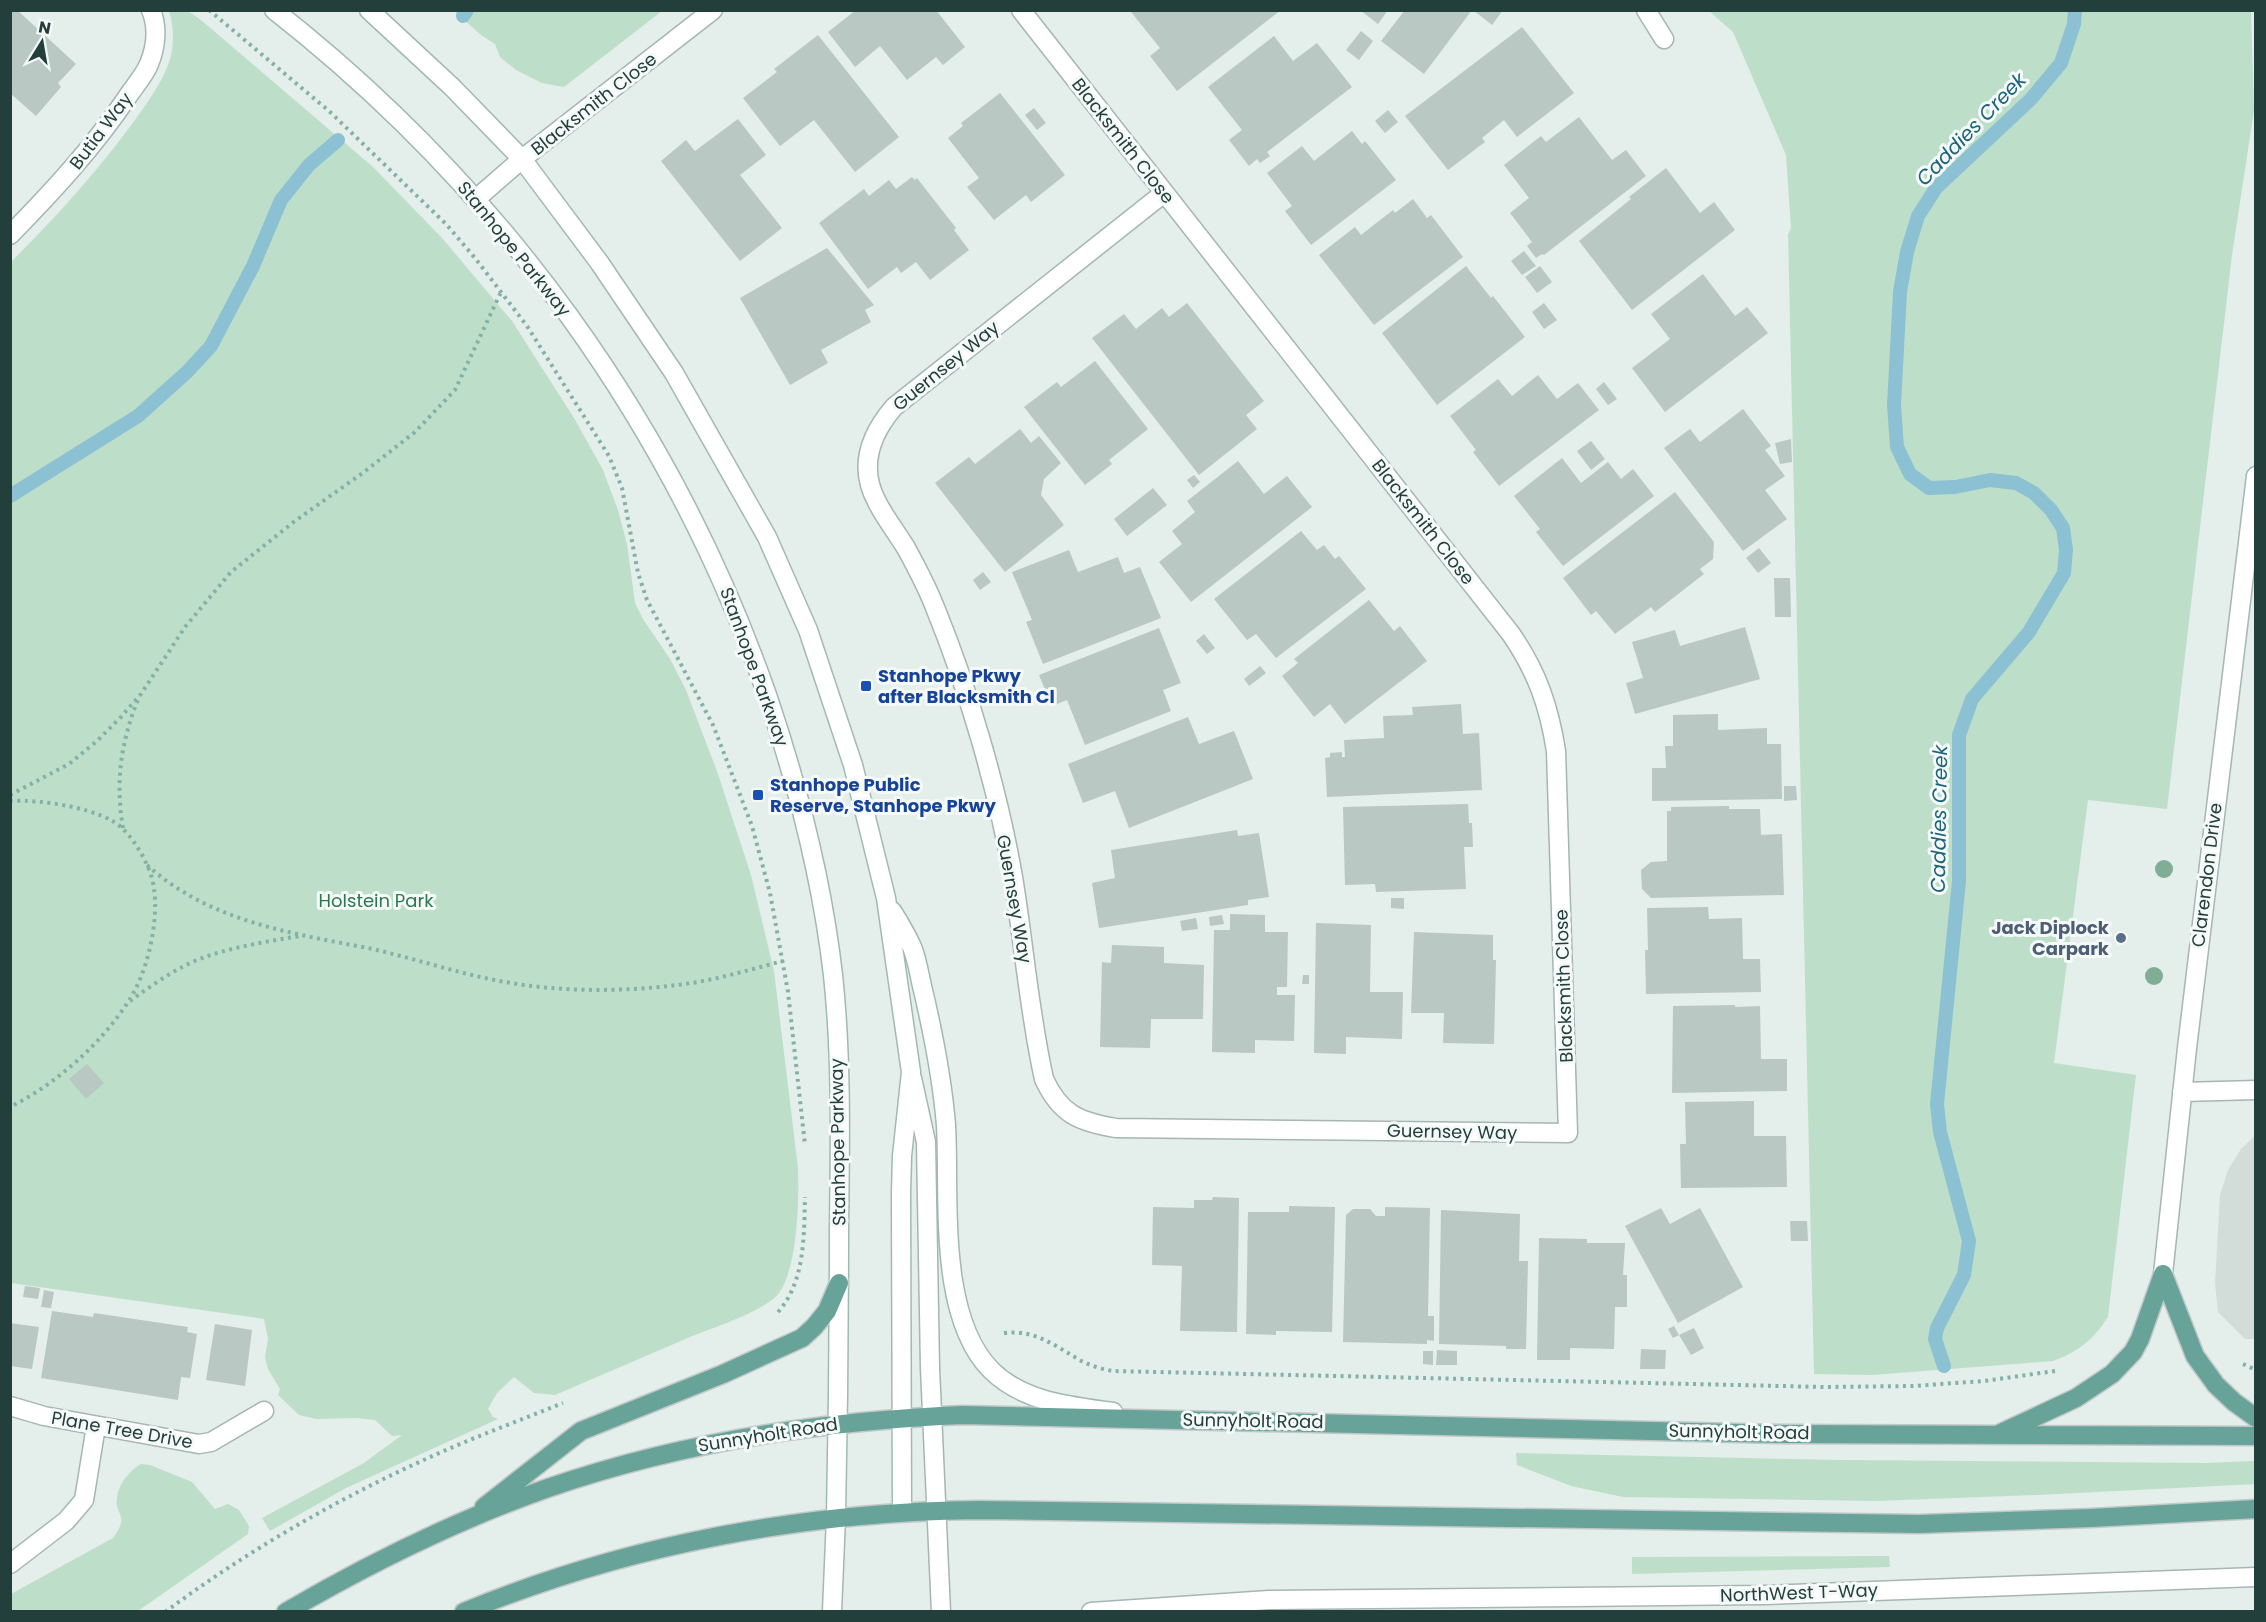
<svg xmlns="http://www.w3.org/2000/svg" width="2266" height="1622" font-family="Poppins,sans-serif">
<rect width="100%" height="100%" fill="#e4eeea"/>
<!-- built -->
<path fill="#d2ddd9" d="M2255 1136V1339H2245L2218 1312 2215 1283 2220 1195 2228 1170 2241 1149Z"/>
<!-- green -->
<path fill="#bddfc9" d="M169 11H188L201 20 373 167 442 238 512 321 574 418 603 470 618 510 627 544 635 603 643 619 670 659 686 690 718 774 751 875 774 971 798 1168C799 1201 798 1266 779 1293 767 1310 710 1329 690 1337 645 1356 600 1376 555 1395L534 1393 514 1377 497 1393 488 1409 493 1417 498 1419 346 1488 270 1531 262 1518 364 1463 402 1435 392 1436 375 1420 356 1418 316 1419 299 1415 278 1395 280 1389 268 1369 265 1357 268 1339 264 1319 11 1283V262C56 217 98 171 135 120 147 103 161 84 168 65 175 47 174 28 169 11Z
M454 11H662L564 87 542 83 516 70 500 57 495 44 481 35Z
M1709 11H2251L2254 110 2232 255 2167 809 2088 800 2054 1063 2136 1075 2108 1317C2094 1339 2078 1352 2053 1361L1872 1375 1814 1374 1788 234 1791 229 1786 155 1733 32Z
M1516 1453 1841 1460 2205 1463 2255 1461 2256 1484 2037 1495 1877 1501 1623 1497 1571 1486 1517 1465Z
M141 1464 150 1465 192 1482 215 1509 228 1504 239 1510 249 1526 248 1534 138 1611H11V1594L113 1538C131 1514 114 1515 117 1498 119 1483 129 1471 141 1464Z
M1889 1556 1890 1567 1632 1574V1557Z"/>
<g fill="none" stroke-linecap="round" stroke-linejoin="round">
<!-- stream -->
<path stroke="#8cc1d3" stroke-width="14" d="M463 16 467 10
M10 496 138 416 187 372 211 346 253 266 281 200 309 165 338 140
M1944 1366 1935 1339 1937 1328 1964 1275 1969 1241 1940 1132 1937 1104 1959 881V735L1972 699 2029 632 2064 573 2066 550 2063 528 2051 510 2034 493 2016 483 1990 480 1955 487 1929 488 1910 474 1897 447 1894 405 1900 292 1907 252 1918 216 1936 188 2031 99 2061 63 2074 24 2075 10"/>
</g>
<!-- building -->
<path fill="#b9c8c3" d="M10 10H17L76 64 58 83 61 87 36 116 10 93Z
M856 10H936L965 47 943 65 936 57 907 80 880 46 855 67 828 32Z
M1134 10H1281L1177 91 1150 56 1160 48 1131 12Z
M1360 10H1388L1378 24Z
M1405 10H1472L1424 74 1381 41Z
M1473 10H1503L1492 25Z
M1522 27 1574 93 1517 137 1504 120 1482 138 1485 142 1448 170 1405 116Z
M1361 31 1373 41 1359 60 1346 50Z
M818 35 899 137 855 172 814 120 780 146 743 98 777 72 774 69Z
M1274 36 1293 61 1317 43 1352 87 1267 152 1270 156 1260 163 1257 159 1249 166 1229 140 1242 130 1208 87Z
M1000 93 1065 175 1031 202 1026 195 994 220 967 187 979 178 948 138 963 126 961 123Z
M1034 108 1046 123 1037 130 1025 115Z
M1388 110 1398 122 1385 133 1375 121Z
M1579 117 1612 160 1626 150 1646 176 1544 255 1542 254 1536 258 1527 246 1532 242 1510 213 1529 198 1504 165 1541 136 1546 142Z
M738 119 766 155 740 175 782 228 740 261 661 161 686 140 695 151Z
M1352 131 1362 144 1365 141 1396 180 1311 245 1285 211 1292 206 1267 173 1302 146 1314 161Z
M1666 168 1700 213 1714 202 1735 230 1632 310 1579 241 1631 199 1629 197Z
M912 177 915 180 917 178 956 228 954 230 969 250 930 280 916 262 901 273 897 267 868 289 819 223 864 189 869 196 889 180 896 189Z
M1413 199 1427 218 1431 215 1463 257 1374 325 1319 255 1355 227 1361 235 1393 210 1395 213Z
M827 248 874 305 865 310 871 322 821 350 828 363 790 385 740 298Z
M1524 251 1536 266 1522 275 1511 261Z
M1466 266 1491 298 1493 296 1525 337 1437 405 1382 333Z
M1540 266 1552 282 1537 293 1525 277Z
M1703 274 1735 316 1747 307 1768 333 1665 412 1632 368 1670 339 1651 314Z
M1187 303 1264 401 1246 415 1257 429 1199 475 1092 338 1124 314 1136 329 1162 308 1169 317Z
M1544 303 1557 320 1544 329 1532 312Z
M1095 361 1148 429 1109 460 1112 464 1085 485 1024 407 1057 382 1061 387Z
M1538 375 1557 399 1578 383 1599 410 1499 486 1473 452 1476 450 1450 416 1498 379 1512 396Z
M1604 382 1617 399 1608 405 1596 389Z
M1743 409 1771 446 1765 450 1785 476 1765 490 1787 519 1743 551 1664 448 1690 429 1700 442Z
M1020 429 1031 443 1039 436 1061 463 1044 479 1041 495 1064 525 1005 572 935 483 969 457 975 464Z
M1791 439 1792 462 1780 464 1775 443Z
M1591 441 1605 459 1591 470 1577 451Z
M1562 458 1581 483 1608 462 1621 479 1633 469 1654 496 1563 566 1536 532 1540 529 1514 496Z
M1238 461 1264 494 1287 476 1312 507 1191 602 1159 562 1182 544 1172 531 1195 512 1187 501Z
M1194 475 1200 482 1193 488 1187 480Z
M1153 488 1167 505 1127 536 1114 519Z
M1675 492 1714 542 1713 559 1700 569 1704 574 1655 612 1651 607 1615 634 1596 611 1591 615 1563 578Z
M1301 531 1317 550 1324 545 1335 559 1339 556 1366 589 1276 658 1256 634 1247 640 1214 599Z
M1759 548 1771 563 1758 573 1746 558Z
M1069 550 1078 572 1118 557 1124 573 1140 567 1161 618 1043 664 1026 622 1032 620 1012 572Z
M983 572 991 582 980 590 973 580Z
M1774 578H1790L1791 617H1775Z
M1369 600 1394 631 1400 626 1427 661 1345 724 1330 704 1314 717 1282 676 1298 663 1294 659Z
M1745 627 1760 679 1635 714 1626 683 1643 678 1632 642 1675 630 1680 646Z
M1159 628 1181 683 1163 690 1171 711 1085 745 1067 700 1052 706 1039 675Z
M1204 634 1215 648 1207 654 1196 641Z
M1260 666 1266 673 1249 686 1244 679Z
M1461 704 1463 734 1479 733 1482 790 1327 797 1325 758 1330 757V753L1342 752V757H1345L1344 740 1384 738 1383 716 1413 715 1412 707Z
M1718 714V730L1767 728V744H1781L1782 799 1652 801V768H1666L1665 746H1673V715Z
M1188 717 1199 744 1234 731 1253 779 1129 828 1115 791 1083 803 1068 764Z
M1784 786H1796L1797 800 1784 801Z
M1468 804 1469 823H1472L1473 847H1464L1466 889 1376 892 1375 884 1345 885 1343 807Z
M1729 806V809H1760L1761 835 1782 834 1784 895 1651 898 1642 889 1641 870 1651 862 1667 861V811H1671V807Z
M1237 830 1238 836 1259 833 1269 897 1248 900V905L1099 928 1092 883 1115 878 1111 850Z
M1391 898H1404V909L1391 908Z
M1708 907 1709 919 1742 918 1743 959H1760L1761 992 1646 994 1645 950H1648L1647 908Z
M1230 914 1265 915V932H1288L1287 987H1277V995H1295L1294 1041 1255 1040V1053L1212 1052 1214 930H1230Z
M1222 915 1224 924 1210 926 1209 917Z
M1196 918 1198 929 1182 931 1180 921Z
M1316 923 1371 925 1370 992H1403L1402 1039 1346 1037V1054L1314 1053Z
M1414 932 1493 935V960H1496L1494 1044 1443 1043 1444 1013H1411Z
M1112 945 1164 947V963L1204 965 1203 1019H1151L1150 1048 1100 1047 1102 962 1111 963Z
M1303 975H1309V984H1302Z
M1735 1005V1007L1760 1006 1761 1059H1787V1091L1672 1093 1673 1006Z
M87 1064 104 1083 86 1099 69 1079Z
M1754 1101V1136H1786L1787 1187 1681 1188 1680 1144H1686L1685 1102Z
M1213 1197 1239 1198 1237 1332 1180 1331 1182 1266 1152 1265 1153 1207 1194 1208V1200H1212Z
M1289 1206 1335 1207 1332 1332 1276 1331V1335L1246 1334 1248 1212H1289Z
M1385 1207 1430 1208 1428 1316H1434V1341L1427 1340V1344L1343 1342 1346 1215 1353 1209H1370L1376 1216H1385Z
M1661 1208 1670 1224 1700 1208 1743 1287 1678 1323 1625 1226Z
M1441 1210 1520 1214 1519 1261H1528L1526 1349H1506V1346L1439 1344Z
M1790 1221H1807L1808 1241H1791Z
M1539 1238 1587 1239V1243H1625L1623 1275H1627V1307H1615L1614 1349 1570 1348V1360H1537Z
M25 1286 40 1288 38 1299 23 1297Z
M44 1290 54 1292 51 1308 41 1307Z
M52 1311 93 1317 94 1313 188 1327 187 1332 197 1334 190 1378 181 1377 178 1400 41 1378Z
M10 1323 39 1327 32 1369 10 1366Z
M215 1324 252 1330 245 1386 206 1380Z
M1674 1326 1679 1335 1673 1338 1668 1329Z
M1694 1328 1704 1348 1691 1355 1679 1335Z
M1641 1349 1666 1350 1665 1369H1640Z
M1437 1350 1457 1351V1365H1436Z
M1423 1351H1433V1365L1423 1364Z"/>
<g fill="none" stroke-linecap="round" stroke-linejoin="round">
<!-- lane casing -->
<g stroke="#a6b6b2" stroke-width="21">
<path id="lane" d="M912 1078 926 1142 930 1368 941 1612
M10 1406 44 1416 199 1444 211 1442 264 1411
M10 1564 66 1521 84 1500 96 1426
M832 1612 836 1517
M1091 1612 1269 1600 1764 1595 2256 1577"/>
</g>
<!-- street casing -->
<g stroke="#a6b6b2" stroke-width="21">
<path id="street" d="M1021 10 1511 634C1537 672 1549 706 1556 751L1568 1133 1116 1128C1079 1122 1060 1114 1044 1079 1029 1012 1024 944 1013 877 998 791 969 691 936 610 928 589 917 568 906 548 897 533 885 518 877 502 858 467 870 435 894 407L1164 193
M1646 10 1664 39
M476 199 522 159 713 10
M10 235C52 192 92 149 126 99 133 88 144 76 149 64 156 47 158 27 151 10
M2182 1092 2256 1090
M2163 1274 2187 1048 2256 476"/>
</g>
<!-- secondary casing -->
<g stroke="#a2b9b3" stroke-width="21">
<path id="secondary" d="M274 10C501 188 672 423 767 695 798 786 822 880 833 975 842 1059 840 1145 839 1229 839 1325 838 1421 836 1517
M369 10 452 87 522 159 599 262 674 373 767 537 808 630 853 765 886 898 911 1072 902 1156 901 1193 902 1512
M892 911C899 922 906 934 912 947 917 959 919 973 922 986 933 1032 942 1078 946 1125 950 1196 937 1315 991 1370 1023 1402 1070 1406 1113 1412"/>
</g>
<!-- primary casing -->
<g stroke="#c1c9c8" stroke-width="21">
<path id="primary" d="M2163 1274 2195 1356 2216 1385 2234 1402 2256 1418
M2001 1433 2076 1398 2112 1374 2133 1352 2140 1339 2163 1274
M484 1507 581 1431 723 1374 802 1338 814 1327 827 1311 839 1283
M286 1612C370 1563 457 1520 548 1488 681 1442 822 1421 962 1415L1784 1434 2256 1436
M464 1612C626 1545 803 1512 978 1510L1919 1524 2091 1518 2256 1509"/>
</g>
<!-- path -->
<path stroke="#84b1a7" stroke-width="4" stroke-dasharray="3 4.5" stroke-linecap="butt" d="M209 10 329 111 446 224 475 258 527 326 609 456 622 488 638 573 647 600 713 725 752 826 770 893 788 992 805 1145
M10 795 69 764 97 741 120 718 141 694 185 627 231 572 295 521 364 472 415 432 455 390 501 292
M10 801C39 799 103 808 123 829 137 843 152 869 154 889 159 922 147 974 128 1002 100 1045 56 1084 10 1107
M123 828C115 781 121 741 139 697
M147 865C209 921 289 933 368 948 414 958 459 974 505 982 560 992 621 992 677 985 713 981 748 970 783 961
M130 1001C151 986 173 970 197 960 230 947 265 942 300 936
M778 1312C805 1282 804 1236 805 1197
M1004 1333C1033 1329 1054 1345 1078 1359 1088 1365 1101 1369 1113 1371L1825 1387 1913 1386 1984 1381 2055 1371
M2243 1364 2256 1370
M165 1612C246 1552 335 1500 428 1458 472 1438 518 1421 563 1403"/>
<!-- lane -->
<use href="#lane" stroke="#fff" stroke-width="18"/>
<!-- street -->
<use href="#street" stroke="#fff" stroke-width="18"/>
<!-- secondary -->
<use href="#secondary" stroke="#fff" stroke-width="18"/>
<!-- primary -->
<use href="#primary" stroke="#68a39a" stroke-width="18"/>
</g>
<!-- trees -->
<g fill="#7fad95">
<circle cx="2164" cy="869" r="9"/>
<circle cx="2154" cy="976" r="9"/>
</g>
<!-- markers -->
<g fill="#1a4fb4" stroke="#f5faf8" stroke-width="2">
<rect x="860" y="680" width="12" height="12" rx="3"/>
<rect x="752" y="789" width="12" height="12" rx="3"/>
</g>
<circle fill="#5c6f8a" stroke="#f5faf8" stroke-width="2" cx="2121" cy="938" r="6"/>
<g text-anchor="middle" stroke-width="6" stroke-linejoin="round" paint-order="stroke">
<!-- street labels -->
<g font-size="18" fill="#233f3b" stroke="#f5faf8">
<text transform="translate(594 104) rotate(-38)" y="6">Blacksmith Close</text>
<text transform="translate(101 131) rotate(-53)" y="6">Butia Way</text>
<text transform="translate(1123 141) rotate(52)" y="6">Blacksmith Close</text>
<text transform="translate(514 249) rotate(51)" y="6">Stanhope Parkway</text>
<text transform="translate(946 366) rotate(-39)" y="6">Guernsey Way</text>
<text transform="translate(1423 522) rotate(52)" y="6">Blacksmith Close</text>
<text transform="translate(754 667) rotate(70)" y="6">Stanhope Parkway</text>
<text transform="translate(2207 875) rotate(-83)" y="6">Clarendon Drive</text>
<text transform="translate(1014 899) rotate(80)" y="6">Guernsey Way</text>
<text transform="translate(1564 986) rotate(-92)" y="6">Blacksmith Close</text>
<text transform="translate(1452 1132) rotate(1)" y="6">Guernsey Way</text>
<text transform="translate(838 1142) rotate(-91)" y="6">Stanhope Parkway</text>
<text transform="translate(1253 1421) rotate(1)" y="6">Sunnyholt Road</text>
<text transform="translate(122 1430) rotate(10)" y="6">Plane Tree Drive</text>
<text transform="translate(1739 1432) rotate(1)" y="6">Sunnyholt Road</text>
<text transform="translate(768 1435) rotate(-9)" y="6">Sunnyholt Road</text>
<text transform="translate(1799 1593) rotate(-2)" y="6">NorthWest T-Way</text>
</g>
<!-- transit labels -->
<g font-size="18" font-weight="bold" fill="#164399" stroke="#f5faf8" text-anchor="start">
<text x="878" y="682">Stanhope Pkwy<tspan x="878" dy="21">after Blacksmith Cl</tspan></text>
<text x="770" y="791">Stanhope Public<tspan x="770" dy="21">Reserve, Stanhope Pkwy</tspan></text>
</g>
<!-- park labels -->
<g font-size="18" fill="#2c7750" stroke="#f5faf8">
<text x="376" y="907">Holstein Park</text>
</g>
<!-- service labels -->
<g font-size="18" font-weight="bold" fill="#4e5e75" stroke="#f5faf8" text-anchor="end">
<text x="2109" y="934">Jack Diplock<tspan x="2109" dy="21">Carpark</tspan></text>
</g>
<!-- water labels -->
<g font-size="20" font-style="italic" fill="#1c637c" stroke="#f5faf8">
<text transform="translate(1971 129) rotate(-46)" y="7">Caddies Creek</text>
<text transform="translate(1939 819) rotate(-89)" y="7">Caddies Creek</text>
</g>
</g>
<!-- border -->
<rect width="2266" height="1622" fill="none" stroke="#233f3b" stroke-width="24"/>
<!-- north arrow -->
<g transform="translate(42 42) rotate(11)" stroke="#f5faf8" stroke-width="4.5" paint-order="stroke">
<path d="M0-4.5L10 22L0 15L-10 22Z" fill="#233f3b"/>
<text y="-9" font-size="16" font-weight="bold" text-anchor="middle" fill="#233f3b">N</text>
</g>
</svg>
